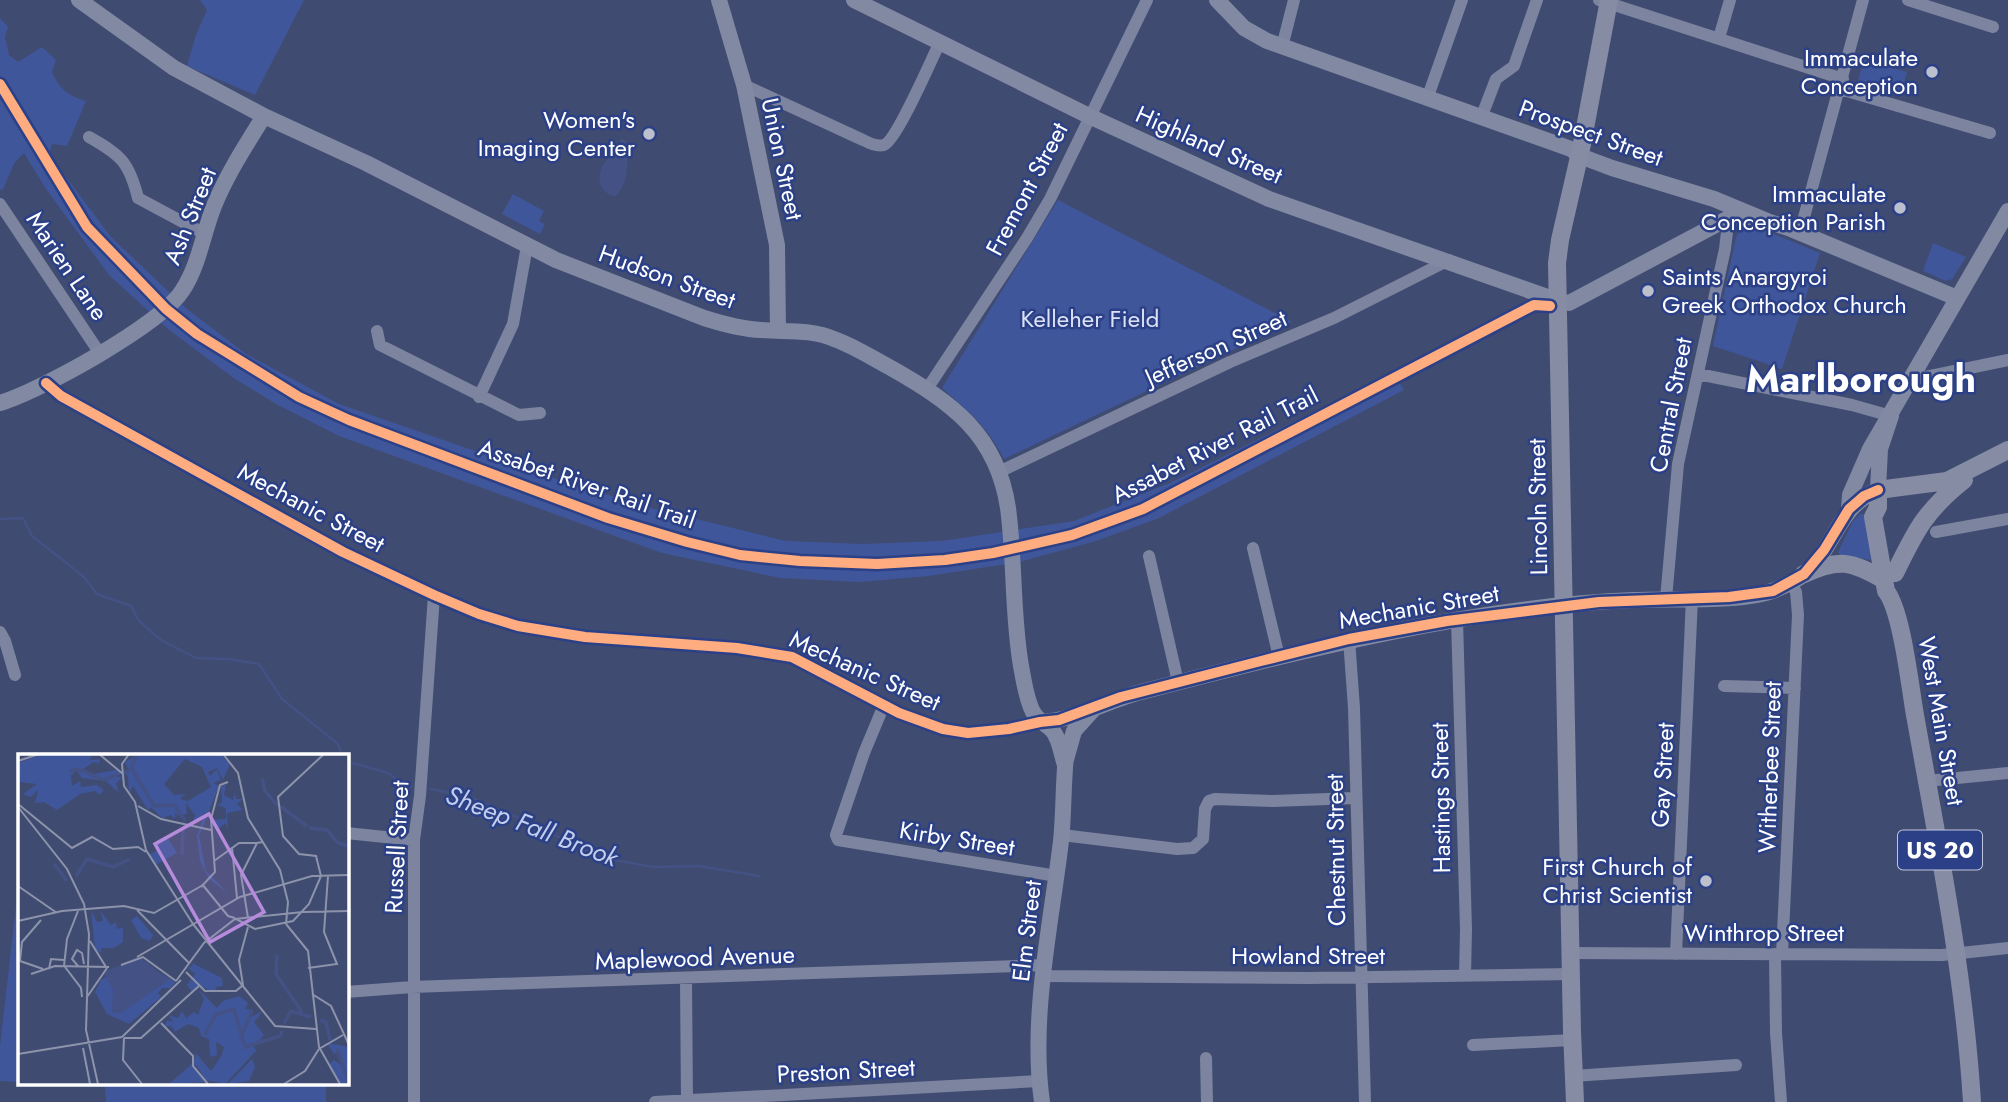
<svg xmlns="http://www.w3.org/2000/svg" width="2008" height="1102" font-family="Jost,sans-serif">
<rect width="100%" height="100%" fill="#404b71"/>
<!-- green -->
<path fill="#40569b" d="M200 0H304L255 95 187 66 196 35 207 10Z
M0 18 8 27 5 37 9 55 18 62 42 47 56 60 52 72C60 90 67 95 86 101L67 146 52 144 50 151 57 165 111 237 187 309 246 354 339 404 562 481 651 508 786 541 862 544 942 541 1074 521 1170 483 1393 372 1404 390 1159 518 1096 541 1019 562 929 576 859 582 780 578 662 553 339 436 276 404 235 379 168 329 109 275 46 189 24 153 15 162 2 191 0 189Z
M1864 60 1907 72 1901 93 1858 81Z
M513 194 544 211 539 221 545 224 540 234 502 214Z
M1058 200 1292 322 1004 459C990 429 967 410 942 388Z
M1747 227H1757L1820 253 1782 369 1713 346 1736 237 1739 232Z
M1933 243 1966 257 1952 279 1946 281 1923 271Z
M1860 514H1866L1871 560 1840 555 1838 552 1853 521Z
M19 880V1082L0 1081V1046Z
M29 1083H326V1102H106L105 1087Z"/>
<!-- water -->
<path fill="#435184" d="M621 138 630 144C625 162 631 182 615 197 592 189 597 167 613 153H619Z"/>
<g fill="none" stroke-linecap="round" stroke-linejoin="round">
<!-- stream -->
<path stroke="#435184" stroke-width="2.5" d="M0 519 23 518 32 536 84 577 97 594 131 606 139 621 161 640 196 658 228 659 259 664 282 699 338 744 342 755
M346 761 388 773 403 785 411 786
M431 789 470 797 537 826 598 857 653 867 699 866 759 876"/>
<!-- street -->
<path stroke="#7c849f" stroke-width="12" d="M1599 0 1843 79
M1908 0 1993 27
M1719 38 1730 0
M1282 47 1294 0
M744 85 863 140C869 143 877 147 884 145 897 140 932 58 940 42
M1840 89 1990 133
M1427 99 1462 0
M1481 118 1496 79 1514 66 1537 0
M89 137C121 155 129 162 138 198L205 234
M0 204 99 352
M1800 232 1863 0
M377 331 380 345 519 415 540 413
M1698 374 1852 405 1891 416
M1911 380 2008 360
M46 383 61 396 343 552 434 595 479 614 518 626 585 637 737 648 792 657 899 713 943 729 968 733 989 732 1040 722
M927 389 1027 238 1050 199 1147 0
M479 397 513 324 527 246
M999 472 1230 362 1334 318 1449 260
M1936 532 2008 519
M1253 548 1279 657
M1149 556 1178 682
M1666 599 1678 464 1725 249 1727 232 1725 220
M1457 620 1466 929 1465 976
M0 632 5 641 15 675
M1349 639 1354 708 1365 1102
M1724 686 1795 688
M884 705 864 753 836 835 838 840 1057 876
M1927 781 2008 773
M346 833 414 840
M1062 835 1177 849 1193 848 1203 839 1205 809 1209 801 1215 799 1273 801 1356 798
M1571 953 1942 955 2008 948
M1676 954 1692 598
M1775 954 1776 1033 1781 1102
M1782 954 1798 615 1796 592 1791 583
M1044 976 1309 978 1571 974
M686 979 687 1102
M346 992 412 987 1045 965
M1473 1045 1572 1040
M1206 1058 1207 1102
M1573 1076 1736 1065
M414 1102V840L420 796 434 595
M655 1102 1039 1081"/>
<!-- secondary -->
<path stroke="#8189a3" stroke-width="16" d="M79 0 174 68 264 116 366 163 556 260 704 318C723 324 741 329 761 330 786 332 811 329 834 339 854 346 872 358 891 368 951 402 997 434 1008 508 1015 560 1012 614 1021 666 1024 681 1026 699 1033 712 1038 721 1046 724 1052 730 1060 739 1061 754 1065 765
M719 0 744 85 777 245 778 330
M854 0 1089 116 1269 199 1559 301 1569 303 1725 220 1754 216
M1217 0 1244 28 1267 41 1571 149 1580 156 1612 168 1714 199 1767 221 1791 229 1957 298
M0 403C40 391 160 325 182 291 199 266 203 233 214 206 227 174 246 145 264 116
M1849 509 1850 495 1870 449 2008 211
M1040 722C1075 721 1108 700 1141 692 1242 666 1342 640 1444 622 1506 611 1571 602 1633 600 1670 598 1743 603 1775 590 1784 586 1795 581 1803 575 1835 550 1836 507 1878 490L1880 449 1891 416
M1065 763 1074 731 1093 710
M1042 1102C1030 1018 1051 925 1061 841 1064 813 1063 784 1066 756"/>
<!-- primary -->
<path stroke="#858ca4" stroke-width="18" d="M1895 573C1916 530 1925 511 1964 480
M1804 574C1839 558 1851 561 1884 580
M1575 1102 1572 1032 1557 263 1560 240 1582 144 1609 0
M1972 1102C1964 972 1938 844 1915 715 1910 687 1902 611 1886 591L1873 517 1878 507V490L1947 481 2008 450"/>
<!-- cycleway casing -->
<g stroke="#2b4086" stroke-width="15">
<path id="cycleway" d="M0 84 87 227 166 309 197 334 299 397 349 420 608 518 687 542 740 555 800 561 877 564 945 560 993 553 1072 535 1143 509 1534 305 1550 306
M46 383 61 396 343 552 434 595 479 614 518 626 585 637 737 648 792 657 899 713 943 729 968 733 1009 729 1040 722 1059 720 1121 697 1261 661 1349 639 1447 621 1599 602 1729 597 1773 591 1804 574 1824 550 1849 509 1864 496 1878 490"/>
</g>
<!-- cycleway -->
<use href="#cycleway" stroke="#ffac80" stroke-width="10"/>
</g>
<!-- markers -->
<g fill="#bcc0cd" stroke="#2b4086" stroke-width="2.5">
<circle cx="1932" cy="72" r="7"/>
<circle cx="649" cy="134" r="7"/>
<circle cx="1900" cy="208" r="7"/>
<circle cx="1648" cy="291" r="7"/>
<circle cx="1706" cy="881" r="7"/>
</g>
<g text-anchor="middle" stroke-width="5" stroke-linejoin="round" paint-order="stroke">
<!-- shield labels -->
<rect fill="#2b4086" stroke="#bfc6db" stroke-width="2" x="1898" y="830.5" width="84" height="39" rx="5"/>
<g font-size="23" font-weight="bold" fill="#fff">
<text x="1940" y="858">US 20</text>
</g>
<!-- poi labels -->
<g font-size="24" fill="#fff" stroke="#2b4086" text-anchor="end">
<text x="1918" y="66">Immaculate<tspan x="1918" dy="28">Conception</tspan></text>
<text x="635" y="128">Women's<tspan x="635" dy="28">Imaging Center</tspan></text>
<text x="1886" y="202">Immaculate<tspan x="1886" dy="28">Conception Parish</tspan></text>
<text x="1662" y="285" text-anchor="start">Saints Anargyroi<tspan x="1662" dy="28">Greek Orthodox Church</tspan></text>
<text x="1692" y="875">First Church of<tspan x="1692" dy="28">Christ Scientist</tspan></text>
</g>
<!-- street labels -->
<g font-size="24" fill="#fff" stroke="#2b4086">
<text transform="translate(1591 133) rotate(20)" y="8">Prospect Street</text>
<text transform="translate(1209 145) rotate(24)" y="8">Highland Street</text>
<text transform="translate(782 159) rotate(78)" y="8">Union Street</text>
<text transform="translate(1027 189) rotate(-62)" y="8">Fremont Street</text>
<text transform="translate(190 216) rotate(-68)" y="8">Ash Street</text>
<text transform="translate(67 266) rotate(56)" y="8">Marien Lane</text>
<text transform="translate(667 277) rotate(20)" y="8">Hudson Street</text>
<text transform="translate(1216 348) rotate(-24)" y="8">Jefferson Street</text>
<text transform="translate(1671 405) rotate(-79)" y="8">Central Street</text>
<text transform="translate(1215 445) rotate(-27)" y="8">Assabet River Rail Trail</text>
<text transform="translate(587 484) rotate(19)" y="8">Assabet River Rail Trail</text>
<text transform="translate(1538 507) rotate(-91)" y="8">Lincoln Street</text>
<text transform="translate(311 508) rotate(28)" y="8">Mechanic Street</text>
<text transform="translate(1419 607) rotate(-10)" y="8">Mechanic Street</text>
<text transform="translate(865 671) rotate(24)" y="8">Mechanic Street</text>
<text transform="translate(1941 721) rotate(80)" y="8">West Main Street</text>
<text transform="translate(1770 767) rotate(-88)" y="8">Witherbee Street</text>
<text transform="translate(1663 775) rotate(-87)" y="8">Gay Street</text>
<text transform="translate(1441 798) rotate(-91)" y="8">Hastings Street</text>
<text transform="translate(957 839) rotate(9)" y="8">Kirby Street</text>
<text transform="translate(397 847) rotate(-87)" y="8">Russell Street</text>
<text transform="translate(1336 850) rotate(-91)" y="8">Chestnut Street</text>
<text transform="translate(1027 931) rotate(-83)" y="8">Elm Street</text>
<text x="1764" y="941">Winthrop Street</text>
<text x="1308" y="964">Howland Street</text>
<text transform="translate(695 958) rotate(-2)" y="8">Maplewood Avenue</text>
<text transform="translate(846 1071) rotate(-3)" y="8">Preston Street</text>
</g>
<!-- park labels -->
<g font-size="24" fill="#dbe1f6" stroke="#2b4086">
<text x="1090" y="327">Kelleher Field</text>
</g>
<!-- water labels -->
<g font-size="26" font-style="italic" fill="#c3ceef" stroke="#2b4086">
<text transform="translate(532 826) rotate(21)" y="9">Sheep Fall Brook</text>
</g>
<!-- town labels -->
<g font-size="38" font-weight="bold" fill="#fff" stroke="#2b4086">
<text x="1861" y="392">Marlborough</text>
</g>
</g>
<!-- overview -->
<g transform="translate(18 754)">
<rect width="331" height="331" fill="#404b71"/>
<path d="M25 0H74L72 6 82 5 81 10 76 8 65 15 76 20 98 16 103 20 98 23H104L98 30 101 39 88 27 64 24 59 17 53 21 54 32 62 27 63 33 79 31 86 36 82 41 77 37 62 40 39 56 26 48 17 49 20 36 13 43 5 40 19 30 1 28 0 9ZM112 0H202L212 10 205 26 199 14 190 18 192 22 199 15 203 26 195 29 201 32 181 82 188 117 210 139 191 125 182 107 179 82 187 59 174 71 177 61 168 49 169 60 164 61 167 63 168 67 157 59V65L153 61 144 64 133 53 130 56 115 32 111 39 110 22 105 18 111 17 107 8 117 2ZM167 5 184 13 193 33 170 47 162 45 167 40 156 41 146 30ZM208 31 206 41 215 46 217 38 218 45H225L219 50 225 56 209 59 210 77 208 69 200 75 193 71 194 66 208 65V54L199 51 204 49 203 32ZM150 84 159 99 137 111 131 101 141 95 138 89ZM73 156 79 168 85 167 82 156 93 171 98 168 99 175 105 173V188L96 194H83V199L77 195ZM119 162 135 181 132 187 123 184 113 166ZM117 204 157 228 153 234H144L140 239 143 243 111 270 89 260 77 238 83 226ZM172 208 204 224 205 232 198 233 197 239 181 231 174 238 169 231 177 220 170 214 175 211ZM181 236 199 254 205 247 221 242 230 249 227 255 235 256 231 264 245 257 236 268 246 281 241 287 248 285 236 292 238 297 207 330 188 326 178 311 175 312 187 328 151 330 175 309 178 299 193 317 204 301 206 293 198 288 199 301 192 303 191 285 183 282 181 274 170 270 153 280 157 277 152 271 146 274 149 266 155 268 151 261 160 264 164 257 168 264 176 258 180 261 186 245ZM309 289 331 293V330H323L312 310 316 306 324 312 322 298 316 300ZM234 305 237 313 231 327 210 330Z" fill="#40569b" fill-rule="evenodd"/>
<path d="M122 203 151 226 103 259 94 258 95 235 85 218Z" fill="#435184"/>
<path fill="none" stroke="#435184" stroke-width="3.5" d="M114 15 136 52 156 51 167 67M51 18 60 15 86 26 100 20M106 19 113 15 119 0M244 24 247 37 260 52M262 52 289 72M291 74 309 76 320 89 331 92M164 101 165 73M36 110 49 127M58 122 69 105 95 113 112 105M259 201 258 220 284 258M302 266 308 268 312 286M266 269 273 257 293 263M187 281 197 261 216 255 227 293 262 282 264 277M223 283 234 257M319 295 331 330"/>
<path fill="none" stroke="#8c93aa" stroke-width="2" d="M81 0 105 20M111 0 104 10 106 32 117 48 128 96 175 170M205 0 220 19 230 64 262 116 270 148 268 170M0 7 21 0M0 50 54 94 74 83 95 95 120 93 128 98M120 52 143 65 193 76M0 53 49 115 66 150 71 180 68 276 80 330M214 93 219 144M196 107 221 89H239M303 122 298 102 281 100 265 82 260 43 306 0M184 130 210 162 217 164M0 132 39 159M183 133 197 118 193 65 202 31 210 28M119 156 171 209M285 158 331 157M230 164 223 121 239 89 245 88M218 165 237 175 275 167 291 150 303 122M0 167 44 157 106 152 136 159 185 131M175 170 257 272 298 275M268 170 290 197 301 293 322 330M72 187 88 213M119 203 222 143 294 122 331 121M2 207 4 188 23 166M2 207 25 215M103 211 125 203 158 227M46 212 49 185 60 157M60 212 54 205 59 196 64 199 66 210M47 213 63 234 64 243M290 214 319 210 306 178 310 122M31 215 33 205 46 206M168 218 187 237H218L225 231 221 206 230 173M13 220 37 212 91 213M158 227 186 189 217 165 285 158M294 240 313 252 331 291M69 243 89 214M143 269 175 302V312L190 330M106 284H123L181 232M106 284 105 306 124 330M65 294 72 330M0 300 104 283 163 226M266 330 287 317 301 295 325 281"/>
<path fill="#b68bdc" fill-opacity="0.15" stroke="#b68bdc" stroke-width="3.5" d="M191 60 246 158 192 188 137 90Z"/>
<rect width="331" height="331" fill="none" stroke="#fff" stroke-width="3.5"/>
</g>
</svg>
